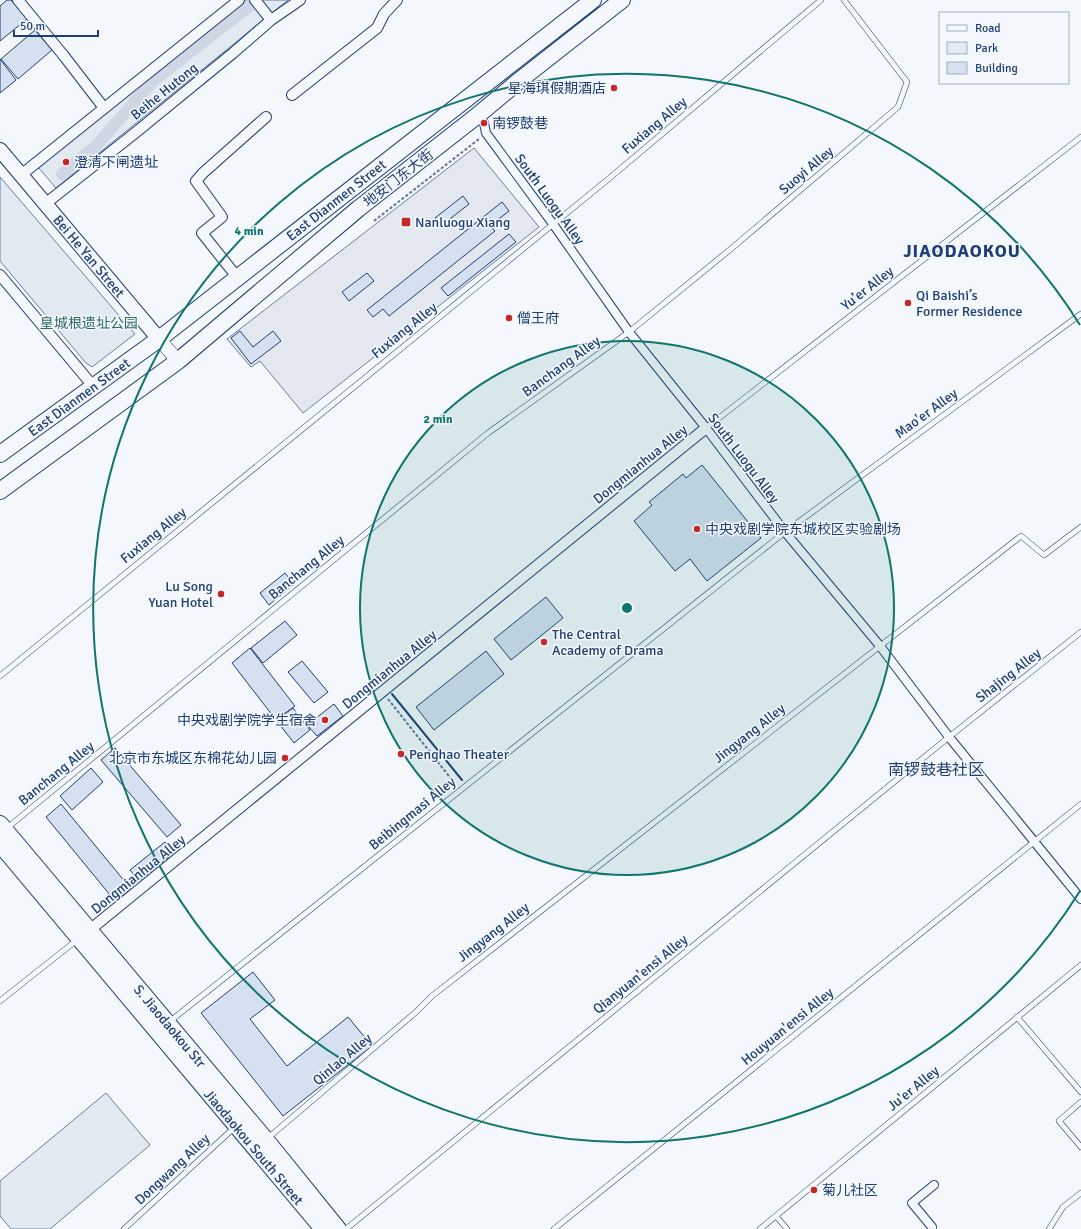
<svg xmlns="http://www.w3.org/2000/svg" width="1081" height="1229" font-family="Signika,'Noto Sans SC',sans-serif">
<rect width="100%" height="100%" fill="#f4f7fb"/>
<!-- green -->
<path fill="#e3e9f0" stroke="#687fa3" d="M245 0H288L56 188 38 167Z
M0 177 135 334 92 367 86 363 0 261Z
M106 1093 150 1145 50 1229H11L0 1216V1181Z"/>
<!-- parking -->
<path fill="#e3e8f0" stroke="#687fa3" d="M474 148 539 227 303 413 260 361 251 367 227 339Z"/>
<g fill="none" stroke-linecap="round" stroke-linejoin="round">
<!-- canal -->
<path stroke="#cfd7e4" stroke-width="12" d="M62 174 96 146 153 81 257 0"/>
</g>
<!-- building -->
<path fill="#d5e0f0" stroke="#1d3f73" d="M7 0H11L27 19 0 41V6Z
M35 30 52 50 18 79 1 59Z
M0 59 16 80 0 93Z
M463 196 469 204 441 226 435 218Z
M502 202 509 211 490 226 495 231 389 316 383 309 373 317 367 310Z
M509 234 516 242 448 296 441 288Z
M367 273 374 281 349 301 342 292Z
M240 331 253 347 273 331 281 341 251 364 231 338Z
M702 465 761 538 707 581 690 559 675 571 634 521 652 505 649 502 683 474 686 478Z
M285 573 294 584 269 605 260 593Z
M546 597 563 618 511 660 494 639Z
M285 621 297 635 263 663 251 648Z
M250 648 295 706 276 720 232 663Z
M486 651 504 674 434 730 416 707Z
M302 661 328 692 314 703 288 672Z
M334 704 343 716 317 736 307 725Z
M293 708 310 730 294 743 276 720Z
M115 748 181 825 167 837 101 760Z
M91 768 103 782 72 810 60 796Z
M61 804 131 889 115 901 46 817Z
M165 842 174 853 139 881 130 870Z
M253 972 275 1000 250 1019 287 1066 348 1017 372 1046 283 1116 201 1013Z"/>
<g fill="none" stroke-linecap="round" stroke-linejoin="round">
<!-- service casing -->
<g stroke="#1d3f73" stroke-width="6">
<path id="service" d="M706 428 1081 137
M0 676 606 181 821 0
M7 828 488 433 629 332 732 248 898 107 907 82 844 0
M0 1001 77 940
M1017 1017 1081 1092
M169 1022 785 532 1081 314
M1081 1102 1059 1121 1081 1147
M268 1138 416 1012 432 996 1021 536 1044 555 1081 527
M776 1216 787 1229
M124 1229 235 1127
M346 1229 949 737 1081 632
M554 1229 1081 804
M760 1229 1081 965
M1049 1229 1063 1207 1081 1193"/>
</g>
<!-- pedestrian casing -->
<g stroke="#1d3f73" stroke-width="10">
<path id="pedestrian" d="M478 115 484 123 486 133 553 224 629 332 706 428 785 532 880 646 949 737 1081 899
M932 1227 912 1203 934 1185"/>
</g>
<!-- minor casing -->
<g stroke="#1d3f73" stroke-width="12">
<path id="minor" d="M18 0 64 56 104 108
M255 0 271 20
M292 95 377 28 384 14 397 0
M21 175 239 0
M45 204 135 133 233 53 271 20 300 0
M0 275 93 386
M237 277 202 233 222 217 196 181 203 173 266 117
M86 933 706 428"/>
</g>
<!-- tertiary casing -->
<g stroke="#1d3f73" stroke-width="14">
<path id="tertiary" d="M159 339 178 361"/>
</g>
<!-- secondary casing -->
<g stroke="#1d3f73" stroke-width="16">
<path id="secondary" d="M0 150 159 339"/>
</g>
<!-- primary casing -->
<g stroke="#1d3f73" stroke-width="18">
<path id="primary" d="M0 454 159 339 593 0
M0 491 178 361 358 209 478 115 520 80 622 0
M0 824 266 1140 338 1229
M0 844 323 1229"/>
</g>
<!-- path -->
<path stroke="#5e769c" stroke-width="2" stroke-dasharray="3 2" stroke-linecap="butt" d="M374 221 479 139
M388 699 456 785"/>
<!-- service -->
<use href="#service" stroke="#f4f7fb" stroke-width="5"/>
<!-- pedestrian -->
<use href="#pedestrian" stroke="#f4f7fb" stroke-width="8"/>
<!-- minor -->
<use href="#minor" stroke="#f4f7fb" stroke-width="10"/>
<!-- tertiary -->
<use href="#tertiary" stroke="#f4f7fb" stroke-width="13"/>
<!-- secondary -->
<use href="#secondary" stroke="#f4f7fb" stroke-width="14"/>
<!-- primary -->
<use href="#primary" stroke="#f4f7fb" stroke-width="16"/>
<!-- wall -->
<path stroke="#1d3f73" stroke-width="2" d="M392 694 462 780"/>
</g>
<!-- distance rings -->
<circle cx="627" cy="608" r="267" fill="#0f766e" fill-opacity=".12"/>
<g fill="none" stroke="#0f766e" stroke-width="2">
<circle cx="627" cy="608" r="267"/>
<path d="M1080 891A534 534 0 1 1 1080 325"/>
</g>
<!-- markers -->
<g fill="#c62828" stroke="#f4f7fb" stroke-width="1.5">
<circle cx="614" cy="88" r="4"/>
<circle cx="484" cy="123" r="4"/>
<circle cx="66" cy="162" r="4"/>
<rect x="401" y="217" width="10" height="10" rx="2"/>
<circle cx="908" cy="303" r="4"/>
<circle cx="509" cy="318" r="4"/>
<circle cx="697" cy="529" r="4"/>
<circle cx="221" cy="594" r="4"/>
<circle cx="544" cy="642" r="4"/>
<circle cx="325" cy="720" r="4"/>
<circle cx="401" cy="754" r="4"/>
<circle cx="285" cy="758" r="4"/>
<circle cx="814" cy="1190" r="4"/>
</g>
<g text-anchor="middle" stroke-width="3" stroke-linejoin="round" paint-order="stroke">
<!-- poi labels -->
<g font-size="14" fill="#1d3f73" stroke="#f4f7fb" text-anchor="start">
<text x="606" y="93" text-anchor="end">星海琪假期酒店</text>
<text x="492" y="128">南锣鼓巷</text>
<text x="74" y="167">澄清下闸遗址</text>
<text x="415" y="227">Nanluogu Xiang</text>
<text x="916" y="300">Qi Baishi’s<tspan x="916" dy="16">Former Residence</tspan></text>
<text x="517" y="323">僧王府</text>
<text x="705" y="534">中央戏剧学院东城校区实验剧场</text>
<text x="213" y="591" text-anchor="end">Lu Song<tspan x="213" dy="16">Yuan Hotel</tspan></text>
<text x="552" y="639">The Central<tspan x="552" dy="16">Academy of Drama</tspan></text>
<text x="317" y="725" text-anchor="end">中央戏剧学院学生宿舍</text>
<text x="409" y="759">Penghao Theater</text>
<text x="277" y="763" text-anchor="end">北京市东城区东棉花幼儿园</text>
<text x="822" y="1195">菊儿社区</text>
</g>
<!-- street labels -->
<g font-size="14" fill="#1d3f73" stroke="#f4f7fb">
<text transform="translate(164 91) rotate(-39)" y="5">Beihe Hutong</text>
<text transform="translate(654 125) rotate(-40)" y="5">Fuxiang Alley</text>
<text transform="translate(806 170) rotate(-40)" y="5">Suoyi Alley</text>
<text transform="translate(398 178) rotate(-38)" y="5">地安门东大街</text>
<text transform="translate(550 199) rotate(54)" y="5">South Luogu Alley</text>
<text transform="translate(336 200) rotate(-38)" y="5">East Dianmen Street</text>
<text transform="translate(89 256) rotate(50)" y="5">Bei He Yan Street</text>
<text transform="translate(867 288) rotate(-38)" y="5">Yu’er Alley</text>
<text transform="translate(404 330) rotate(-39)" y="5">Fuxiang Alley</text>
<text transform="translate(561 366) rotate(-36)" y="5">Banchang Alley</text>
<text transform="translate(79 397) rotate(-36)" y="5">East Dianmen Street</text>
<text transform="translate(926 413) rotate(-36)" y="5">Mao'er Alley</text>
<text transform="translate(744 458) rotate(53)" y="5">South Luogu Alley</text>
<text transform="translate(640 464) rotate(-39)" y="5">Dongmianhua Alley</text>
<text transform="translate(153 535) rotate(-39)" y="5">Fuxiang Alley</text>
<text transform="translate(306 567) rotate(-39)" y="5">Banchang Alley</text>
<text transform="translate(389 669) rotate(-39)" y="5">Dongmianhua Alley</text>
<text transform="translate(1008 675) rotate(-38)" y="5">Shajing Alley</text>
<text transform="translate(749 733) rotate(-38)" y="5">Jingyang Alley</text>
<text transform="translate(56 773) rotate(-39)" y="5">Banchang Alley</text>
<text transform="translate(412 813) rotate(-39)" y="5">Beibingmasi Alley</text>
<text transform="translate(138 874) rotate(-39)" y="5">Dongmianhua Alley</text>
<text transform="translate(493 932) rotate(-38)" y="5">Jingyang Alley</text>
<text transform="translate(640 974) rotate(-39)" y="5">Qianyuan'ensi Alley</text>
<text transform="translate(170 1026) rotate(50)" y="5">S. Jiaodaokou Str</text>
<text transform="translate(787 1026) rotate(-39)" y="5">Houyuan'ensi Alley</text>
<text transform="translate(342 1059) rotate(-40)" y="5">Qinlao Alley</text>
<text transform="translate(913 1088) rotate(-39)" y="5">Ju'er Alley</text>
<text transform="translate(254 1147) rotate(50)" y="5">Jiaodaokou South Street</text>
<text transform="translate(172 1169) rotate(-43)" y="5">Dongwang Alley</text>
</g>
<!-- park labels -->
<g font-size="14" fill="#2c6c60" stroke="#f4f7fb">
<text x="89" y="328">皇城根遗址公园</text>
</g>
<!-- quarter labels -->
<g font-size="16" fill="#1d3f73" stroke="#f4f7fb">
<text x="936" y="775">南锣鼓巷社区</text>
</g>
<!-- district labels -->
<g font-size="18" font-weight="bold" letter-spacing="1" fill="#1d3f73" stroke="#f4f7fb">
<text x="962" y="257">JIAODAOKOU</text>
</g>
</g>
<circle cx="627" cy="608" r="6" fill="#0f766e" stroke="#f4f7fb" stroke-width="2"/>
<g font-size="12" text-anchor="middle" font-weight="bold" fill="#0f766e" stroke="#f4f7fb" stroke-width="3" stroke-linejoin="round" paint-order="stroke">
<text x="249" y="235">4 min</text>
<text x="438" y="423">2 min</text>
</g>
<!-- legend -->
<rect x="939" y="12" width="130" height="72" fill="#f4f7fb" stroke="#9eadc5"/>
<rect x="947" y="25" width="20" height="6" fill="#f4f7fb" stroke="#9eadc5"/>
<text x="975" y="32" font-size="12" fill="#1d3f73">Road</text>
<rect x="947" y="42" width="20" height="12" fill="#e3e9f0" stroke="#9eadc5"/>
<text x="975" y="52" font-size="12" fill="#1d3f73">Park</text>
<rect x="947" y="62" width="20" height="12" fill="#d5e0f0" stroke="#9eadc5"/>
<text x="975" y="72" font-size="12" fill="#1d3f73">Building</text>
<!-- scale -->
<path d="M14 30v6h84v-6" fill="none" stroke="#1d3f73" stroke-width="2"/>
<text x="20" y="30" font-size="12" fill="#1d3f73" stroke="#f4f7fb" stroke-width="3" paint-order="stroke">50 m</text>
</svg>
